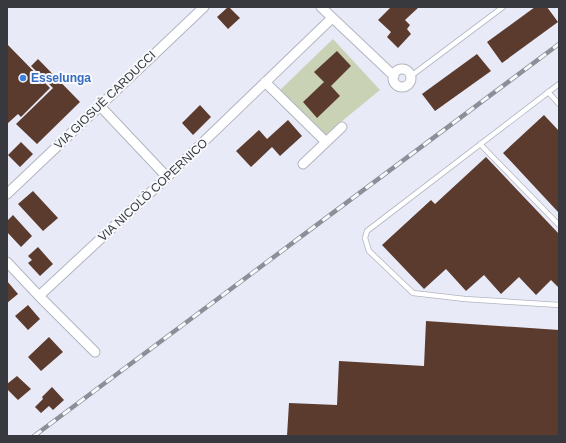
<svg xmlns="http://www.w3.org/2000/svg" width="566" height="443" font-family="Helvetica,sans-serif">
<rect width="100%" height="100%" fill="#e8ebf7"/>
<!-- green -->
<path fill="#cad2b6" d="M333 39 380 90 325 135 280 90Z"/>
<!-- building -->
<path fill="#5c3b2f" d="M228 7H229L240 18 228 29 217 17Z
M391 7H419L405 20 410 25 407 29 411 34 398 48 387 37 391 32 378 20Z
M535 7H547L558 22 502 63 487 42Z
M7 44 50 88 21 117 18 114 7 124Z
M337 51 351 66 331 86 340 96 317 118 303 102 324 82 314 72Z
M477 54 491 71 435 111 422 94Z
M38 59 80 102 37 144 16 124 53 88 31 66Z
M200 105 211 117 193 135 182 123Z
M544 115 559 131V213L503 153Z
M288 120 302 136 280 156 272 147 251 167 236 151 259 130 267 139Z
M21 142 33 154 20 167 8 155Z
M486 157 559 234V288L551 280 536 295 519 277 501 294 484 275 466 291 446 269 424 289 382 245 431 200 435 204Z
M33 191 58 218 43 231 18 204Z
M13 215 32 236 21 247 7 232V221Z
M38 247 53 264 40 276 28 263 32 260 28 256Z
M7 281 18 294 7 303Z
M28 305 40 319 28 330 15 316Z
M426 321 559 330V436H287L289 403 337 405 339 361 424 366Z
M49 337 63 352 41 371 28 357Z
M17 376 31 389 18 400 7 389V384Z
M52 387 64 400 53 410 49 406 41 413 35 407 43 399 42 397Z"/>
<g fill="none" stroke-linecap="round" stroke-linejoin="round">
<!-- service casing -->
<g stroke="#b2b5c0" stroke-width="6">
<path id="service" d="M411 76 503 7
M559 84 367 231 365 238 369 251 413 293 465 299 559 305
M548 92 559 104
M480 144 559 225"/>
</g>
<!-- minor casing -->
<g stroke="#b2b5c0" stroke-width="11">
<path id="minor" d="M321 7 394 76
M393 78a9 9 0 1 1 18 0a9 9 0 1 1-18 0Z
M265 82 326 142
M100 106 167 177
M303 164 342 127
M7 194 204 7
M7 262 39 296 95 352
M39 296 167 177 332 18"/>
</g>
<!-- service -->
<use href="#service" stroke="#fff" stroke-width="4.5"/>
<!-- minor -->
<use href="#minor" stroke="#fff" stroke-width="9"/>
<!-- rail casing -->
<g stroke="#8d8f98" stroke-width="4.5">
<path id="rail" d="M34 436 559 44"/>
</g>
<!-- rail -->
<use href="#rail" stroke="#f7f9fd" stroke-width="3" stroke-dasharray="9" stroke-linecap="butt"/>
</g>
<!-- markers -->
<circle fill="#3f7fe0" stroke="#f7f9fd" stroke-width="1.5" cx="23" cy="78" r="4"/>
<g text-anchor="middle" stroke-width="4" stroke-linejoin="round" paint-order="stroke">
<!-- shop labels -->
<g font-size="12" font-weight="bold" fill="#366cbe" stroke="#f7f9fd" text-anchor="start">
<text x="31" y="82">Esselunga</text>
</g>
<!-- street labels -->
<g font-size="12" fill="#38393e" stroke="#f7f9fd">
<text transform="translate(105 100) rotate(-44)" y="4">VIA GIOSUÈ CARDUCCI</text>
<text transform="translate(153 190) rotate(-43)" y="4">VIA NICOLÒ COPERNICO</text>
</g>
</g>
<!-- border -->
<rect width="566" height="443" fill="none" stroke="#38393e" stroke-width="16"/>
</svg>
